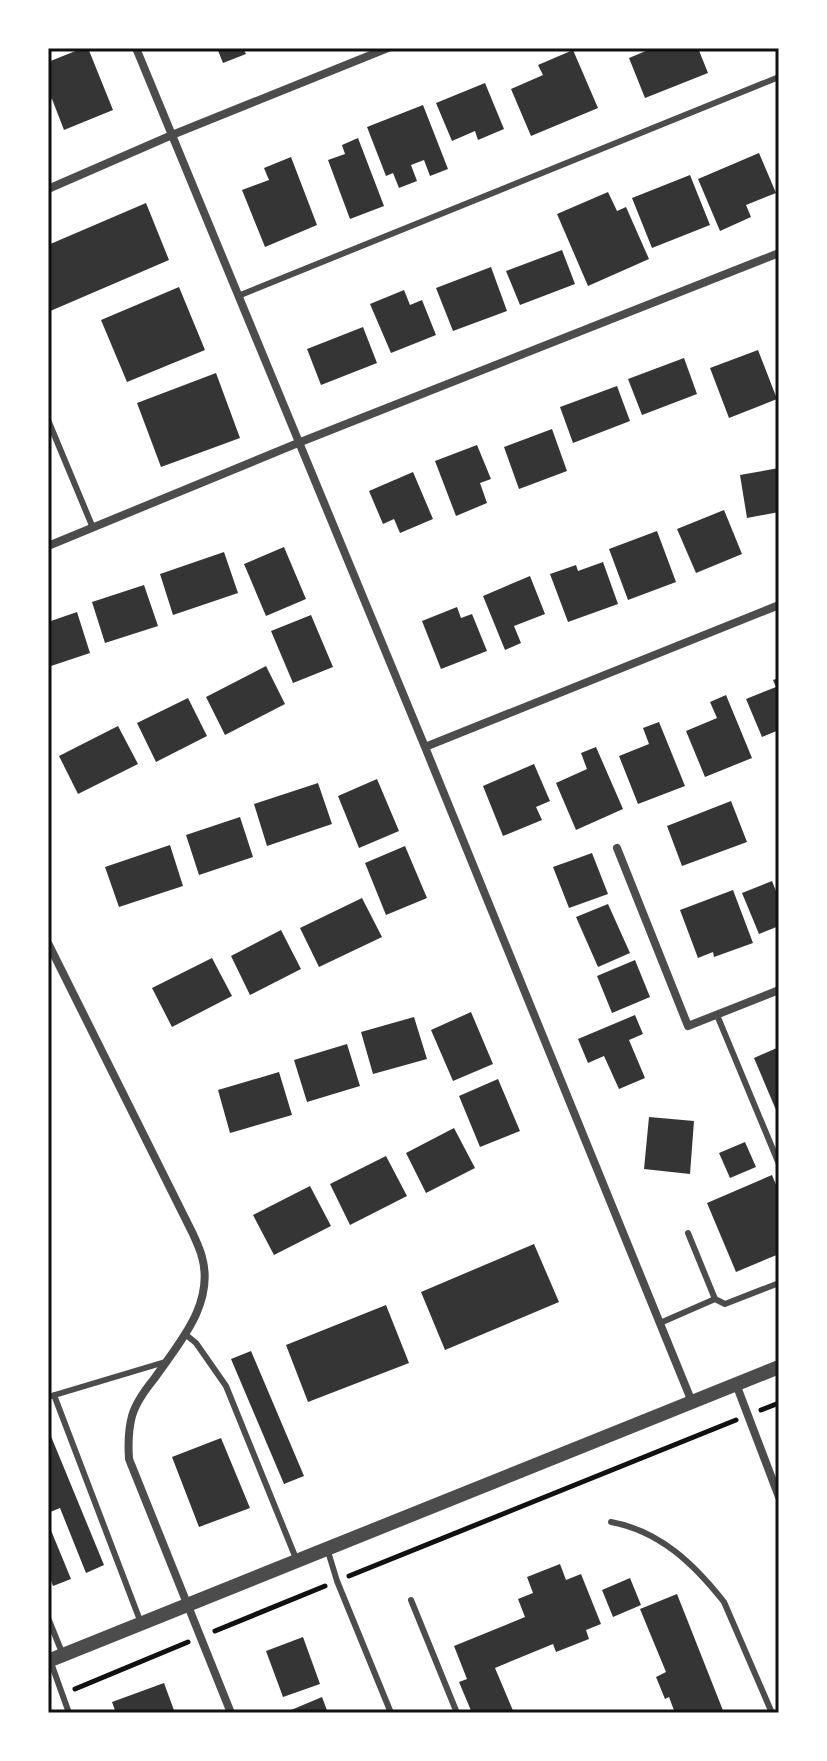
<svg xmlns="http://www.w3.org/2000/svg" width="827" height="1761" font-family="'PT Sans',sans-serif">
<rect width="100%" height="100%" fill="#fff"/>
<!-- building -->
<path fill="#353535" d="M83 48H88L113 110 64 130 52 99 48 101V62Z
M217 48H243L246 54 223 63Z
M653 48H698L708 73 645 98 629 58Z
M573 50 598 108 531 136 511 89 543 75 538 65Z
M485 83 504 129 478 140 475 131 452 141 436 103Z
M423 105 448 169 430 176 424 160 411 165 417 181 399 188 393 173 386 176 367 127Z
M358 138 384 206 350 219 328 160 345 154 342 145Z
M759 153 776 193 746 205 751 217 720 231 698 179Z
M291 157 317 225 265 247 242 190 269 180 264 168Z
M690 175 710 225 652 248 632 198Z
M608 192 617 211 626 207 649 259 588 286 557 214Z
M146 203 169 260 48 312V245Z
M562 250 575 284 520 305 506 271Z
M491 267 507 311 453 331 436 288Z
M179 287 205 350 127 382 101 320Z
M404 290 410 305 422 300 436 335 391 353 370 304Z
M363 327 377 363 321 385 307 349Z
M758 350 777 399 729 418 710 368Z
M684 358 697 394 642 415 628 379Z
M216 373 240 438 161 467 137 403Z
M617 386 630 421 573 443 560 407Z
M552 429 567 471 519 489 504 447Z
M477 445 491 479 480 483 487 503 456 516 435 461Z
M779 468V512L747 518 740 475Z
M413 472 433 519 400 533 394 519 383 524 369 491Z
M724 510 742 554 696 573 677 529Z
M657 531 676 582 628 600 609 549Z
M284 547 306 599 266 616 244 564Z
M224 552 238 593 173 615 160 574Z
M603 562 618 604 568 622 550 574 576 565 578 571Z
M530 576 545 614 514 626 521 643 505 650 483 596Z
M144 585 158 626 105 643 92 602Z
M457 607 461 618 472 614 487 651 441 669 422 621Z
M77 612 90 653 48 667V622Z
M311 615 333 667 293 683 271 631Z
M266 666 285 704 225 735 206 697Z
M779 678V730L762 737 746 699 776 687 773 680Z
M726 695 752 758 705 777 686 731 717 718 710 702Z
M188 698 207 736 156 762 137 723Z
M659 722 685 786 638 804 619 756 649 744 643 728Z
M118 726 138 764 78 794 59 756Z
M596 747 623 809 576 830 556 783 587 769 581 753Z
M534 764 550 801 536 807 542 820 503 836 483 786Z
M377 779 399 831 359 848 338 796Z
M318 783 332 824 267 846 254 804Z
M731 801 747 842 682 866 667 826Z
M240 817 253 857 199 875 186 835Z
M170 845 183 886 119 907 105 867Z
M405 846 427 898 386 915 365 863Z
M592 853 608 894 569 908 553 867Z
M772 881 776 891 779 889V926L759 934 742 893Z
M733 890 753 943 714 957 713 952 698 958 680 910Z
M362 898 382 937 319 967 300 928Z
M608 904 630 953 598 967 576 917Z
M281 930 301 969 250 995 231 956Z
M212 958 232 996 172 1027 152 988Z
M635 960 650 997 612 1013 597 976Z
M471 1012 493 1064 453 1081 431 1030Z
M635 1015 643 1034 629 1040 645 1078 619 1089 604 1056 588 1063 578 1039Z
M414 1017 427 1059 373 1074 361 1032Z
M347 1044 360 1086 307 1102 294 1060Z
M779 1047V1117L754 1058Z
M279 1072 292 1115 230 1133 218 1090Z
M498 1079 520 1131 480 1147 459 1096Z
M649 1117 694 1121 690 1174 644 1169Z
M454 1128 475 1168 426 1193 406 1153Z
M745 1142 756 1167 730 1178 719 1153Z
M386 1156 407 1196 350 1225 330 1184Z
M772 1175 779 1192V1254L736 1272 707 1203Z
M310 1186 331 1226 274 1255 253 1215Z
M534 1244 559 1302 445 1350 421 1292Z
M386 1305 409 1363 308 1402 286 1345Z
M251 1351 304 1476 284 1484 231 1359Z
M48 1429 104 1565 86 1573 60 1508 48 1513Z
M221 1438 250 1508 199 1527 172 1457Z
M48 1523 71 1579 53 1586 48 1573Z
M560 1564 566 1580 581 1574 601 1624 586 1630 589 1639 556 1652 553 1644 495 1668 514 1713H472L459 1682 467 1679 454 1646 525 1617 518 1599 533 1593 527 1577Z
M630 1578 641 1605 613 1617 602 1590Z
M677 1594 724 1713H675L669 1697 665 1699 656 1677 666 1672 640 1609Z
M303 1637 320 1684 283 1697 266 1651Z
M164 1683 175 1713H116L112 1702Z
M322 1697 328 1713H284Z"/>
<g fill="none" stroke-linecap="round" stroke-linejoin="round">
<!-- path -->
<path stroke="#111" stroke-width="5" d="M761 1410 779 1403
M349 1576 736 1420
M215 1631 325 1586
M75 1689 188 1642"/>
<!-- service -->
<path stroke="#4c4c4c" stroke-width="6" d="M238 296 779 77
M48 420 93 528
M717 1015 779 1164
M688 1233 715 1299 725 1304 779 1283
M660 1323 715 1299
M185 1334 196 1343 226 1386 297 1561
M54 1395 141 1623
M48 1397 165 1362
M611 1522C660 1531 694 1564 724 1602L772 1713
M327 1548 337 1581 391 1713
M411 1600 457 1713
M48 1618 63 1655
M50 1660 69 1713"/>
<!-- minor -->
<path stroke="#4c4c4c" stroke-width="8" d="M136 48 425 747 692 1402
M48 189 172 135 388 48
M48 546 298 443 779 253
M425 747 779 605
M617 848 688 1026 779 990
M48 943 193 1234C196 1241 200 1249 202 1257 215 1304 179 1343 154 1379 145 1390 136 1402 132 1416 128 1431 128 1444 129 1459L231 1713
M736 1384 779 1497"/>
<!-- tertiary -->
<path stroke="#4c4c4c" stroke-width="14" d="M48 1661 779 1367"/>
</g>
<!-- border -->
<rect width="827" height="1761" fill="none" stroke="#ffffff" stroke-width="100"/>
<rect x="50" y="50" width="727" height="1661" fill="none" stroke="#111" stroke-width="3"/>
</svg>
